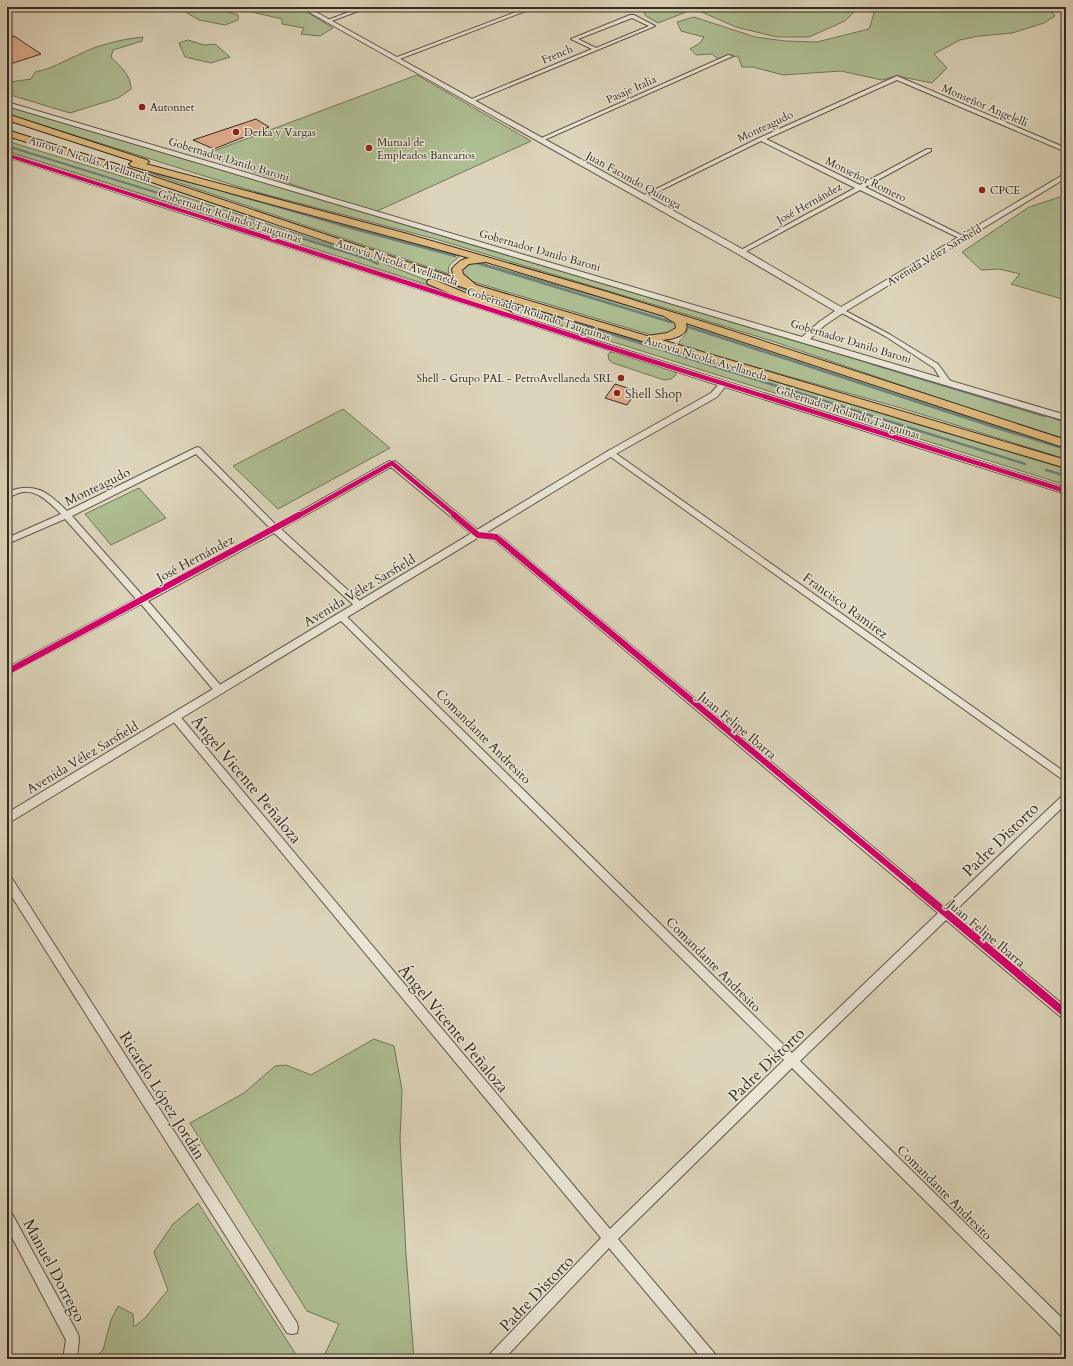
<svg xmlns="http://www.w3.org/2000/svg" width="1073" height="1366" font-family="Cardo,serif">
<rect width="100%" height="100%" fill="#ddd5bb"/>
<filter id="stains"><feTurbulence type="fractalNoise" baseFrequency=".005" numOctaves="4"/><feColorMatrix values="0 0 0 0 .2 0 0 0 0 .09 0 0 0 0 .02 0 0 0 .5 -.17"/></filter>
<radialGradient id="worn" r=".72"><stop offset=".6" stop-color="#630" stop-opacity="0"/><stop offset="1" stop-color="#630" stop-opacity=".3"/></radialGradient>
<!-- green -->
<path fill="#aebe93" stroke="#71755a" d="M177 7H212L238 15V20L225 25 199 20Z
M252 7H299L333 28 320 36 301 34 304 28 282 24V19L252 12 255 8Z
M640 7H682L686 12 658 23 646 16Z
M690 7H859L845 21 809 37H777L736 27Z
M876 7H1049L1055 16 1044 23 1012 33 979 36 960 40 934 54 947 68 932 83 897 76 882 80 841 71 783 75 753 67H742L738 56 718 59 712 54 696 55 690 49 700 43 704 37 681 31 677 22 694 17 755 37 785 41 817 42 869 29Z
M143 37 142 41 113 50 111 57C120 66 131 75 131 89L118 98 70 113 7 94V85L10 82 31 79 35 72C54 68 61 62 78 55 97 45 122 39 143 37Z
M188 40 204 45 215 44 230 57 211 63 185 57 179 43Z
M417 75 531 141 375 212 203 155Z
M7 106 1066 422V439L991 416 772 341 695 317 432 238 249 190 7 114Z
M7 141 134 180 365 256 482 302 7 151Z
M147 172 201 185 460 256C454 262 446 264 449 274Z
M1066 195V297L1062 299 1011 284 1020 274 999 269 981 270 962 252 1029 207Z
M475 263H481L664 316 674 321 676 327 675 331 655 336 467 280 460 274C463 266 467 264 475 263Z
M436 278 597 328 1066 469V485L515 311Z
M684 322 819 365 971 418 1066 448V459L901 408 684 347 680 345 679 342C685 335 691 331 684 322Z
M616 351 676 371V375L671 379 664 380 613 363 609 360 608 355 609 353Z
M343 409 390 448 278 509 233 466Z
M139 488 166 518 111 545 85 514Z
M374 1039 394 1046 402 1090 400 1140 406 1254 414 1359H94L103 1350 111 1320 118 1306 133 1314 134 1327 145 1318 168 1290 154 1252 173 1224 198 1203 297 1356 325 1354 339 1324 307 1311 190 1123 244 1093 275 1066 286 1065 311 1075Z"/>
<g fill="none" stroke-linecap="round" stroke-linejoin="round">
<!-- stream-far1 -->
<path stroke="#6e7f7c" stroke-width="2" d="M7 146 264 226
M226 192 344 226"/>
<!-- stream -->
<path stroke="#6e7f7c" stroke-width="2.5" d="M260 225 368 259 378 264
M340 225 455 256
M477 263 671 322
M490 296 1025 464
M689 327 997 428 1066 449
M873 364 1045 416
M1054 418 1066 422
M1046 470 1066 476"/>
</g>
<!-- building -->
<path fill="#dfac8c" stroke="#342c21" d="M14 36 41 54 7 65V38Z
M256 119 269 127 214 149 193 140Z
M615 384 637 391 627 405 605 398Z"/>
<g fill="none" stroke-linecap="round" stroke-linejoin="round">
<!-- minor casing -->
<g stroke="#5e5648" stroke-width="2">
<path id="minor" d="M362 7H369L329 22 325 21Z
M529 7H536L397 60 392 59Z
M630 15H634L655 26 472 102 467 101 592 49 571 39ZM632 18 649 26 596 48 578 39Z
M728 55 733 56 542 141 537 140Z
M897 76 1066 148V152L897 80 766 139 860 185 927 149H931V151L865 187 963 236V238H959L860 190 743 253H739V251L855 188 761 141 645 198 640 197 759 138Z
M842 309 889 334 938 364 951 382 950 384H944L934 368 885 336 840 312 839 311Z
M197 447 200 448 276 525 389 461H395L480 532 499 535 945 907 1063 795 1066 794V804L953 913 1066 1007V1019L1062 1018 946 920 800 1061 1066 1322V1337L1061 1336 792 1068 618 1239 715 1354 717 1359H702L609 1248 504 1359H488L490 1354 601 1238 172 720 170 717 172 714H178L610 1229 784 1060 339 619 338 617 339 615H345L792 1053 938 913 494 540 475 537 391 467 281 529 363 604 364 606 363 608H357L274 533 148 601 222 687 224 690 222 693H216L141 604 7 675V668L136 599 65 519 7 544V538L61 514C51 504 38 490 23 492 17 493 12 496 7 498V492C35 481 48 492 67 511ZM196 454 270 528 143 596 72 516Z
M611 450 1066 773V782L608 455V451Z
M7 875 11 877 297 1323 298 1328 297 1333 292 1334 287 1333 7 889Z
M7 1210 11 1212 78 1334 79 1339 77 1359H63L66 1340 7 1228Z"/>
</g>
<!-- tertiary casing -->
<g stroke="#5e5648" stroke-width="2">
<path id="tertiary" d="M300 7H307L744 250 841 307 1066 173V178L846 311 825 325 810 339 1066 415V421L7 106V102L802 337 819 322 835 311 738 254Z
M7 153 610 345 1066 488V494L725 387 717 397 614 455 7 824V813L608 451 711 393 718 385 7 157Z"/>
</g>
<!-- trunk casing -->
<g stroke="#342c21" stroke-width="2">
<path id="trunk" d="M7 114 147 160 149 162 146 164 404 233 604 291 720 327 1066 440V448L686 323C690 336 672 339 662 340L1066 460V468L468 289 110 168 7 136V130L116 164 455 278 453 275 452 269C457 263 462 258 470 258L131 166 129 164 133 161 7 120ZM486 262 664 316 675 323 676 328 667 333 647 336 476 285 463 274 462 270 469 264Z
M432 279 511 312 512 314 507 317 503 316 428 284 427 282 428 280Z"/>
</g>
<!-- minor -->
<use href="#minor" fill="#e9e4d3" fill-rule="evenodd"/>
<!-- tertiary -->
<use href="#tertiary" fill="#e9e4d3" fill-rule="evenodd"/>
<!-- trunk -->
<use href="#trunk" fill="#deba7e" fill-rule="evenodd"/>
<!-- cycleway-far3 casing -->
<g stroke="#e9e4d3" stroke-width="5">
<path id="cycleway-far3" d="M7 155 230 226"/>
</g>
<!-- cycleway-far2 casing -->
<g stroke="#e9e4d3" stroke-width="6">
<path id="cycleway-far2" d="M227 225 607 347 1066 491
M298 516 392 463 456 516"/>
</g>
<!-- cycleway-far1 casing -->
<g stroke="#e9e4d3" stroke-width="8">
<path id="cycleway-far1" d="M454 515 478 535 496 537 916 888
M7 672 299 515"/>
</g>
<!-- cycleway casing -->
<g stroke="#e9e4d3" stroke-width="10">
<path id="cycleway" d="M915 887 1066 1014"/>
</g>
<!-- cycleway-far3 -->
<use href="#cycleway-far3" stroke="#d6006c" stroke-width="3.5"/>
<!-- cycleway-far2 -->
<use href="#cycleway-far2" stroke="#d6006c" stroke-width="4.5"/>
<!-- cycleway-far1 -->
<use href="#cycleway-far1" stroke="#d6006c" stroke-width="6"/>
<!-- cycleway -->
<use href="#cycleway" stroke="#d6006c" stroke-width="8"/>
</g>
<!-- markers -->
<g fill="#8f2418" stroke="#e9e4d3" stroke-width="1.5">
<circle cx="142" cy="107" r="4"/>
<circle cx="236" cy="132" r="4"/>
<circle cx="369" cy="148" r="4"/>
<circle cx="982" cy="190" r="4"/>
<circle cx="621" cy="378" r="4"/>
<circle cx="617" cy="393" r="4"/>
</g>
<g text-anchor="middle" stroke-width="3" stroke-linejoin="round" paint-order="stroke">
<!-- far-street labels -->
<g font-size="11" fill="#342c21" stroke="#e9e4d3">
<text transform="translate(557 54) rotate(-22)" y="4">French</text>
<text transform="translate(631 89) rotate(-24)" y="4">Pasaje Italia</text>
<text transform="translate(985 105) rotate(23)" y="4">Monseñor Angelelli</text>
<text transform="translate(765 126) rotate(-25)" y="4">Monteagudo</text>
<text transform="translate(90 159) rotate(18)" y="4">Autovía Nicolás Avellaneda</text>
<text transform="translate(229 159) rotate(17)" y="4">Gobernador Danilo Baroni</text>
<text transform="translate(866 179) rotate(26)" y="4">Monseñor Romero</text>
<text transform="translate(634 180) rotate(29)" y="4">Juan Facundo Quiroga</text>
<text transform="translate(809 203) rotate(-29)" y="4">José Hernández</text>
<text transform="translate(230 216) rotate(18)" y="4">Gobernador Rolando Tauguinas</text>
<text transform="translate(540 250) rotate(16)" y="4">Gobernador Danilo Baroni</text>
<text transform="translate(934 255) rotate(-31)" y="4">Avenida Vélez Sarsfield</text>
<text transform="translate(397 262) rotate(18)" y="4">Autovía Nicolás Avellaneda</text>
<text transform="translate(539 314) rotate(18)" y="4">Gobernador Rolando Tauguinas</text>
<text transform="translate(851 341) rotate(17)" y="4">Gobernador Danilo Baroni</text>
<text transform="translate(706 358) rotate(17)" y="4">Autovía Nicolás Avellaneda</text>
<text transform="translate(848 412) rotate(18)" y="4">Gobernador Rolando Tauguinas</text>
</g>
<!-- far-poi labels -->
<g font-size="11" fill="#342c21" stroke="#e9e4d3" text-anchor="start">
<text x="150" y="111">Autonnet</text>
<text x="244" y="136">Derka y Vargas</text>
<text x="377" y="146">Mutual de<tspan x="377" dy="13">Empleados Bancarios</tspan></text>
<text x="990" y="194">CPCE</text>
<text x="613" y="382" text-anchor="end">Shell - Grupo PAL - PetroAvellaneda SRL</text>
</g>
<!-- poi labels -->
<g font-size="13" fill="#342c21" stroke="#e9e4d3" text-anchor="start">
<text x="625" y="398">Shell Shop</text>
</g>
<!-- street labels -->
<g font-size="13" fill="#342c21" stroke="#e9e4d3">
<text transform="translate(97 486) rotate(-26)" y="5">Monteagudo</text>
<text transform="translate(195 558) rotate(-28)" y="5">José Hernández</text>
<text transform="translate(359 590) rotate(-31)" y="5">Avenida Vélez Sarsfield</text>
<text transform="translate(846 605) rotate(36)" y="5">Francisco Ramírez</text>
<text transform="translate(738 725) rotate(40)" y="5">Juan Felipe Ibarra</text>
<text transform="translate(484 736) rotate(45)" y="5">Comandante Andresito</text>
<text transform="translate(82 757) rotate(-31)" y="5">Avenida Vélez Sarsfield</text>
<text transform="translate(987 933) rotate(40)" y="5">Juan Felipe Ibarra</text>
<text transform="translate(714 964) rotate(45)" y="5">Comandante Andresito</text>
<text transform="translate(945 1192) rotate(45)" y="5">Comandante Andresito</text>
</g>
<!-- near-street labels -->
<g font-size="16" fill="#342c21" stroke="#e9e4d3">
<text transform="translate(247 779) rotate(50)" y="6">Ángel Vicente Peñaloza</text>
<text transform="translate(1000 839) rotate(-44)" y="6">Padre Distorto</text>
<text transform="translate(454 1028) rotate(50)" y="6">Ángel Vicente Peñaloza</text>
<text transform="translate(766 1064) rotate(-44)" y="6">Padre Distorto</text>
<text transform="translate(163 1095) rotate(58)" y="6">Ricardo López Jordán</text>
<text transform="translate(55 1270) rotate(62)" y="6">Manuel Dorrego</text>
<text transform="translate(536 1293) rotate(-46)" y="6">Padre Distorto</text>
</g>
</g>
<!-- margin -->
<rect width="1073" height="1366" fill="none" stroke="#ddd5bb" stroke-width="24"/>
<rect x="8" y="8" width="1057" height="1350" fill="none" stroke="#342c21" stroke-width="2"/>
<rect x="12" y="12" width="1049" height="1342" fill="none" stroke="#342c21"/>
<rect width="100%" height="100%" filter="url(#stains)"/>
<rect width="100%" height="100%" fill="url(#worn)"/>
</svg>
